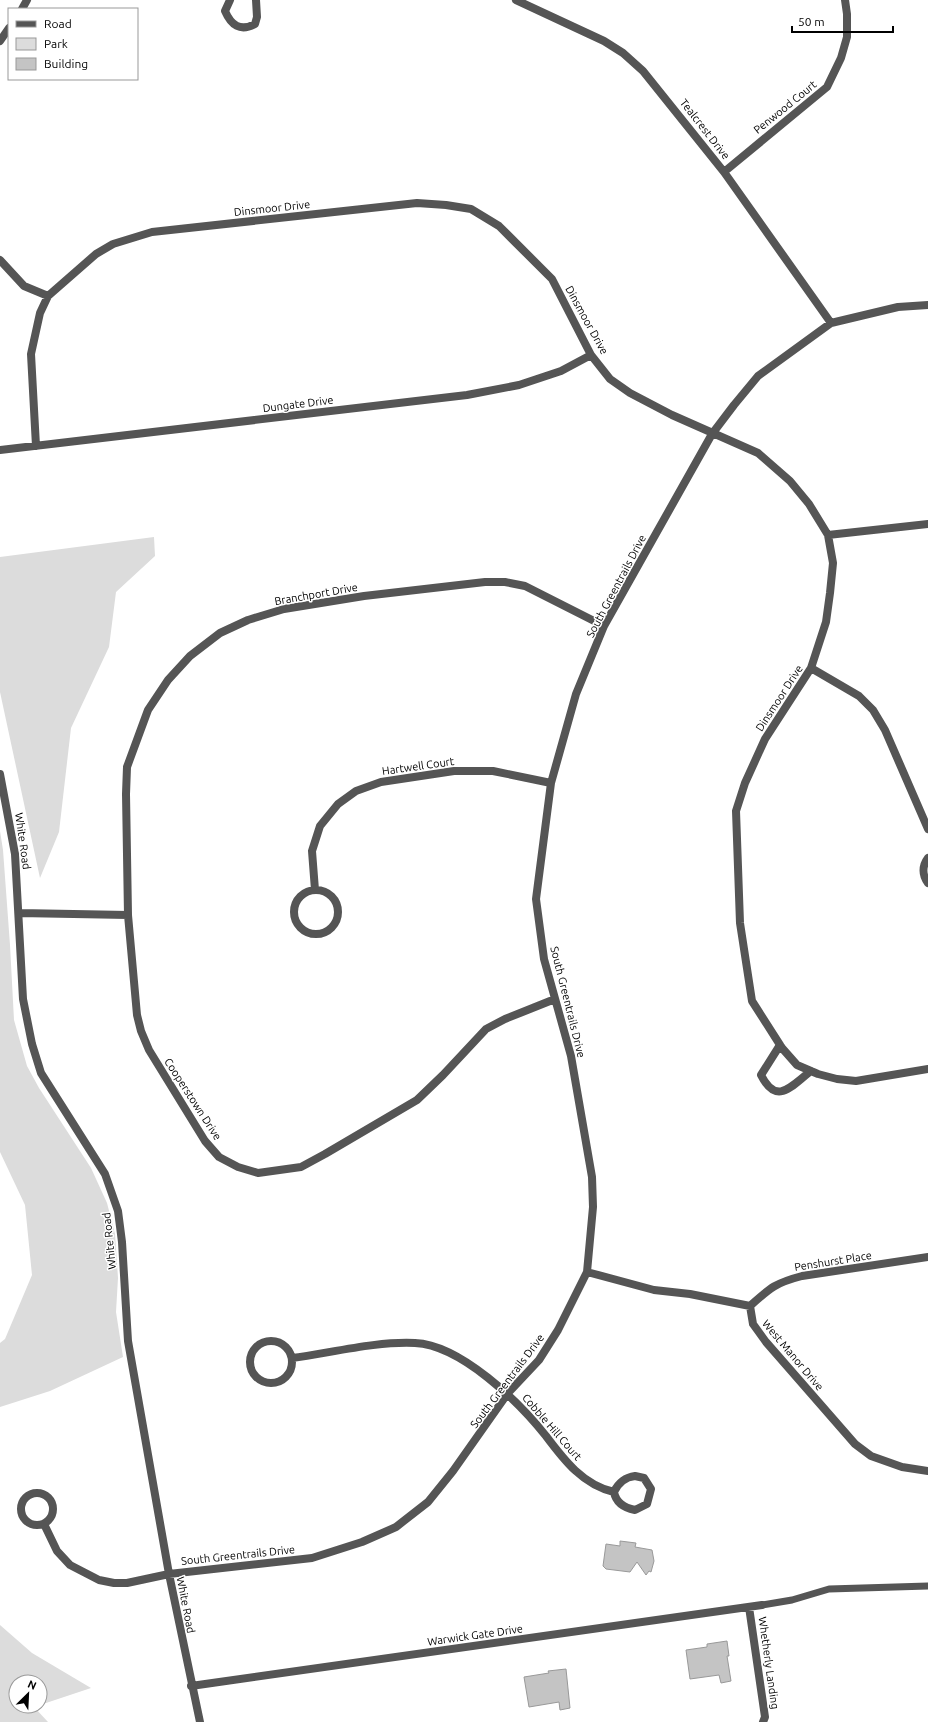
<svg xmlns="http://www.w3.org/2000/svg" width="928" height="1722" font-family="Ubuntu,sans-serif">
<rect width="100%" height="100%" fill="#fff"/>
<!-- green -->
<path fill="#dcdcdc" d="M154 537 155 556 116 592 109 647 71 728 59 832 40 878 0 692V557Z
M0 831 3 850 10 945 14 1020 27 1066 39 1088 91 1168 107 1203 115 1234 118 1278 116 1312 123 1357 50 1391 0 1407V1343L5 1339 32 1275 25 1205 0 1152Z
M0 1625 32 1653 91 1688 40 1705V1682H16V1706H37L34 1707 48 1722H0Z"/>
<!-- building -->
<path fill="#c4c4c4" stroke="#999" d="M620 1541 636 1543 635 1547 652 1550 654 1561 651 1572 649 1571 646 1575 637 1562 630 1572 606 1569 603 1566 606 1544 620 1546Z
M727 1641 729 1656H727L731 1681 721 1683 719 1675 690 1679 686 1650 707 1647V1644Z
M566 1669 570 1708 560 1710 559 1702 529 1707 524 1677 549 1673 548 1671Z"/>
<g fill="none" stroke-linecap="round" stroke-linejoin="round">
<!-- lane -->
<path stroke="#555" stroke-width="7" d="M762 1605 792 1600 829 1589 928 1586"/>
<!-- street -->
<path stroke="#555" stroke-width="8" d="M230 0 225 11C231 25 240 32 255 24L257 17 256 0
M516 0 604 41 623 53 643 71 724 172 831 323
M22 9 27 0
M0 41 9 28
M724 172 827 87 841 58 847 37V14L845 0
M0 260 24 286 48 296
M36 446 31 354 40 313 48 296 96 254 113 244 152 232 417 203 446 205 471 209 499 226 552 279 591 355 610 379 630 393 672 415 758 453 790 481 809 504 828 535 833 563 830 593 826 622 811 668 765 739 745 783 736 811 740 923 752 1001 782 1048 797 1065 818 1074 837 1079 856 1081 928 1069
M0 450 467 395 519 385 561 371 591 355
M828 535 928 524
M811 668 859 696 873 710 885 730 928 829
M0 774 15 854 23 999 32 1044 41 1073 105 1174 118 1211 122 1242 128 1341 169 1574 200 1722
M928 858C922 866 922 875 928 883
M315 890 312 851 320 826 338 804 356 791 381 782 454 771H493L551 783
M294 912a22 22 0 1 1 44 0a22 22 0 1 1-44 0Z
M19 913 128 915 137 1015 141 1031 149 1050 205 1141 219 1157 238 1167 258 1173 301 1167 325 1154 417 1100 443 1075 486 1029 505 1019 555 999
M128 915 126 794 127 767 148 710 168 680 190 656 220 633 248 620 284 609 364 596 485 582H505L525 586 604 626
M780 1045 761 1075C777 1107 792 1085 811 1071
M587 1272 654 1290 690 1294 750 1306 753 1324 766 1342 855 1444 871 1456 902 1467 928 1471
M750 1306C770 1288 775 1283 802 1276L928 1257
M250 1362a21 21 0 1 1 42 0a21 21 0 1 1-42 0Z
M292 1358C330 1353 377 1341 415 1343 461 1345 519 1402 546 1436 564 1460 583 1485 614 1492
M635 1476 644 1478 651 1489 647 1504 635 1510C625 1508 616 1503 614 1492 618 1483 626 1477 635 1476Z
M21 1509a16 16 0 1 1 32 0a16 16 0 1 1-32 0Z
M44 1524 57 1551 70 1565 99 1580 114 1583H127L169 1574 312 1558 362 1542 396 1527 428 1502 453 1471 508 1393 539 1360 558 1330 587 1272 593 1207 592 1177 571 1056 544 959 536 899 551 783 576 694 604 626 712 434 734 405 758 376 831 323 898 307 928 305
M749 1607 765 1717 763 1722
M191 1686 762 1605"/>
</g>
<g text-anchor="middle" stroke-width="3" stroke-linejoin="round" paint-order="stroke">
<!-- street labels -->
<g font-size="11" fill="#000" stroke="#fff">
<text transform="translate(785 107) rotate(-39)" y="4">Penwood Court</text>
<text transform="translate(705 129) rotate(52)" y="4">Tealcrest Drive</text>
<text transform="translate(272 208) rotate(-6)" y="4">Dinsmoor Drive</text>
<text transform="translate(587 320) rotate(61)" y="4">Dinsmoor Drive</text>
<text transform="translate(298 404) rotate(-7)" y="4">Dungate Drive</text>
<text transform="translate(616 586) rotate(-62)" y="4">South Greentrails Drive</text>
<text transform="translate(316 594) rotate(-10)" y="4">Branchport Drive</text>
<text transform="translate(779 698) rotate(-57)" y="4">Dinsmoor Drive</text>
<text transform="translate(418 766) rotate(-8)" y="4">Hartwell Court</text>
<text transform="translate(23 841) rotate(82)" y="4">White Road</text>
<text transform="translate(568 1002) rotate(76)" y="4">South Greentrails Drive</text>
<text transform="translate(193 1099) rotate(57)" y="4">Cooperstown Drive</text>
<text transform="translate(109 1241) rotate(-96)" y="4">White Road</text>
<text transform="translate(833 1261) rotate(-9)" y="4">Penshurst Place</text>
<text transform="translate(793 1355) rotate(50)" y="4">West Manor Drive</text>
<text transform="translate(507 1381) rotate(-53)" y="4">South Greentrails Drive</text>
<text transform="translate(552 1427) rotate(49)" y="4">Cobble Hill Court</text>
<text transform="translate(238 1555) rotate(-6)" y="4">South Greentrails Drive</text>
<text transform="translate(186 1605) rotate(79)" y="4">White Road</text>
<text transform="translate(475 1635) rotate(-8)" y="4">Warwick Gate Drive</text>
<text transform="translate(769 1663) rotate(82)" y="4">Whetherly Landing</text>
</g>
</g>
<!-- legend -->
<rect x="8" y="8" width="130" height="72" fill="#ffffff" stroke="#999999"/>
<rect x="16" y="21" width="20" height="6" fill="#555555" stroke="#999999"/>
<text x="44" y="28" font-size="12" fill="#000000">Road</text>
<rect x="16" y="38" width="20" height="12" fill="#dcdcdc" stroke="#999999"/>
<text x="44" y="48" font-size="12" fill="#000000">Park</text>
<rect x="16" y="58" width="20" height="12" fill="#c4c4c4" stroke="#999999"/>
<text x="44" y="68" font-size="12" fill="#000000">Building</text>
<!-- north arrow -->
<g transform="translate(28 1694) rotate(24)"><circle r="19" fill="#ffffff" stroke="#999999"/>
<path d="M0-3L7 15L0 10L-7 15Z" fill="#000000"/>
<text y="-6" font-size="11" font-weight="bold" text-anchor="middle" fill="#000000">N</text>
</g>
<!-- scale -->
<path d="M792 26v6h101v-6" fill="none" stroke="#000000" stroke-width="2"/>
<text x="798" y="26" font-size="12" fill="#000000" stroke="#ffffff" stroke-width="3" paint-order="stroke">50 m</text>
</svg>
